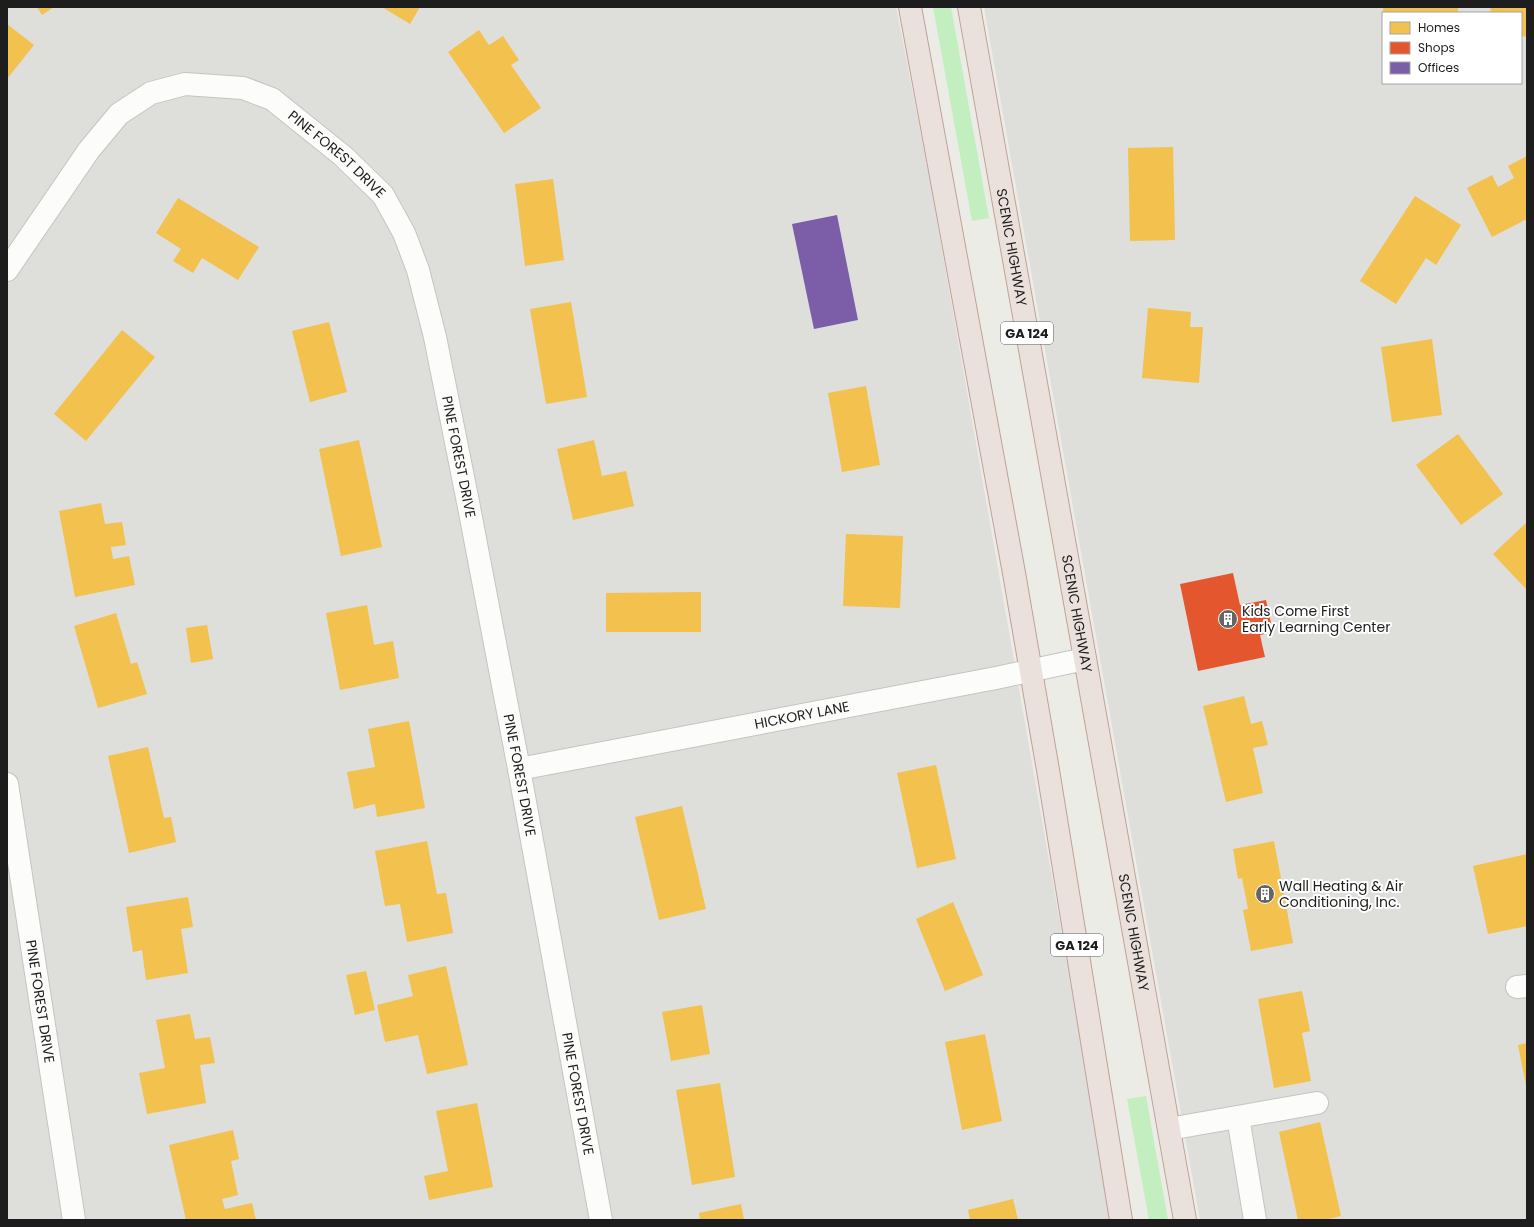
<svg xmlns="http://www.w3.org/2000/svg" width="1534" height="1227" font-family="Poppins,sans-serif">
<rect width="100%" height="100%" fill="#ebece5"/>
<!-- residential -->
<path fill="#dededb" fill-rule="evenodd" d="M7 7H896L930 181 1112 1220H7Z
M984 7H1527V1220H1200ZM1383 13H1521V83H1383Z"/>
<!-- grass -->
<path fill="#c3eec0" d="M933 7H951L989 218 972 221Z
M1146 1096 1168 1220H1149L1127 1099Z"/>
<!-- homes -->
<path fill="#f2c14e" d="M37 7H54L42 15Z
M382 7H420L410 24Z
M1383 7H1458V13H1383Z
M1490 7H1527V36L1521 37V13H1491Z
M7 24 34 45 7 79Z
M479 30 489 45 503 36 519 60 511 65 541 108 504 133 448 52Z
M1173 147 1175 240 1130 241 1128 148Z
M1527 156V219L1492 237 1467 188 1492 175 1498 187 1514 178 1508 166Z
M553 179 564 260 525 266 515 184Z
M1415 196 1461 225 1436 265 1426 258 1396 304 1360 281Z
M178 198 259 247 238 280 202 258 193 273 173 261 181 249 156 233Z
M571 302 587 397 546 404 530 309Z
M1148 308 1191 312 1190 327H1203L1199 383 1142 378Z
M329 322 347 392 310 402 292 331Z
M122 330 155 357 86 441 54 414Z
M1432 339 1442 415 1392 422 1381 347Z
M866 386 880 465 842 472 828 393Z
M1458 434 1503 494 1461 525 1416 465Z
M359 440 382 547 341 556 319 449Z
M594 440 602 476 626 471 634 506 573 520 557 449Z
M101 503 105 524 122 522 126 545 111 547 113 559 129 556 135 585 75 597 59 511Z
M1527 522V590L1493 554Z
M846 534 903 536 900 608 843 606Z
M701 592V632H606V593Z
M367 605 374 645 393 641 399 678 340 690 326 613Z
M116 613 131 664 137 662 147 694 98 708 74 626Z
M207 625 213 659 191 663 186 628Z
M1244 696 1251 724 1262 721 1268 745 1253 748 1263 793 1226 802 1203 706Z
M409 721 425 808 377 817 375 804 354 809 347 772 375 767 368 729Z
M148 747 164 818 171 817 176 842 129 853 108 756Z
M936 765 956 859 917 868 897 773Z
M682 806 706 909 659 920 635 817Z
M427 841 437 894 446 893 453 933 407 942 400 904 385 906 375 851Z
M1274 841 1293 943 1251 951 1243 910 1248 909 1242 878 1238 879 1233 849Z
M1527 854V926L1488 934 1473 866Z
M188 897 193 927 181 929 188 973 146 980 142 950 133 952 126 907Z
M953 902 983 975 945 991 916 919Z
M446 966 468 1065 427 1074 418 1035 385 1042 377 1005 413 996 408 975Z
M366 971 375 1010 355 1015 346 975Z
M1302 991 1310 1031 1302 1033 1311 1081 1274 1088 1258 999Z
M702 1005 710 1054 671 1061 662 1012Z
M190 1014 195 1039 210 1037 215 1063 200 1065 206 1103 147 1114 139 1073 165 1068 156 1020Z
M985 1034 1002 1121 962 1130 945 1042Z
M1527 1043V1085H1526L1518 1045Z
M720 1083 735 1177 692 1185 676 1090Z
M477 1103 493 1187 429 1200 424 1176 448 1171 436 1111Z
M1320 1122 1341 1216 1324 1220H1298L1279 1132Z
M233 1130 239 1159 231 1161 238 1195 222 1199 225 1209 252 1203 256 1220H186L169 1145Z
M1013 1199 1018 1220H970L968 1210Z
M741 1204 744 1220H700L699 1213Z"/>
<!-- shops -->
<path fill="#e4572e" d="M1233 573 1240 605 1266 600 1273 632 1260 635 1265 657 1198 671 1180 584Z"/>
<!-- offices -->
<path fill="#7b5ea7" d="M837 215 858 320 814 329 792 224Z"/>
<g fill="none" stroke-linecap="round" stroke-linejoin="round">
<!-- minor casing -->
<g stroke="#c4c4c1" stroke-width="24">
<g id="minor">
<path id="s1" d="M7 270 89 150 119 114 151 93 185 84 243 88 272 99 343 156 383 195 404 233 418 270 435 337 468 502 519 769 601 1220"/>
<path id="s2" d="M519 769 996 678 1085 659"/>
<path id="s3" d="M7 784 74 1220"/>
<path d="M1517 987 1527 986"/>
<path d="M1238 1117 1255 1220"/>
<path d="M1169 1129 1317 1103"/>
</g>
</g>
<!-- highway casing -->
<g stroke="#c3a097" stroke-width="24">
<g id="highway">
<path d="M910 7 1014 573 1048 770 1121 1220"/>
<path id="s4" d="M969 7 1185 1220"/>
</g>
</g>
<!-- minor -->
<use href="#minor" stroke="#fcfcfb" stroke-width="22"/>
<!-- highway -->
<use href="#highway" stroke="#eae1dc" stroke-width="22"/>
</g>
<!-- icons -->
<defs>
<g id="building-disc" transform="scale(1)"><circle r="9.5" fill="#656563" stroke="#fff"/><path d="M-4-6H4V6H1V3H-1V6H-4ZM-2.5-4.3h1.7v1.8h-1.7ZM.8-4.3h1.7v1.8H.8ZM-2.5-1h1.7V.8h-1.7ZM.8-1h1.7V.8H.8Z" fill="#fff"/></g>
</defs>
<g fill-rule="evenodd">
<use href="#building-disc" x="1228" y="619"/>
<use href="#building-disc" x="1265" y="894"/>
</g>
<g text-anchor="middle" stroke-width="4" stroke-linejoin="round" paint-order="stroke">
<!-- shield labels -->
<g fill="#fff" stroke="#616161" stroke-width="1">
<rect x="1001" y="322" width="52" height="22" rx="3"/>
<rect x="1051" y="934" width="52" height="22" rx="3"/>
</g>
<g font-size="13" font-weight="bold" fill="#1d1d1d">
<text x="1027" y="338">GA 124</text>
<text x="1077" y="950">GA 124</text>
</g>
<!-- street labels -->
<g font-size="14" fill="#1d1d1d" stroke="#fff">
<text dy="5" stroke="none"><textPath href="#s1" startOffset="440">PINE FOREST DRIVE</textPath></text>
<text dy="5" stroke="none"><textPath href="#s4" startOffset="244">SCENIC HIGHWAY</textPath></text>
<text dy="5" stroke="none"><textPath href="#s1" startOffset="776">PINE FOREST DRIVE</textPath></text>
<text dy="5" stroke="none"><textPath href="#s4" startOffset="616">SCENIC HIGHWAY</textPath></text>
<text dy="5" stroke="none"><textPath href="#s2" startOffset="288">HICKORY LANE</textPath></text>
<text dy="5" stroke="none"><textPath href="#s1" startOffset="1100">PINE FOREST DRIVE</textPath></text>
<text dy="5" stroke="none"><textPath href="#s4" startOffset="940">SCENIC HIGHWAY</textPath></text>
<text dy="5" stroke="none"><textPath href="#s3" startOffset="220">PINE FOREST DRIVE</textPath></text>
<text dy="5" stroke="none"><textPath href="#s1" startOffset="1424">PINE FOREST DRIVE</textPath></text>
</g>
<!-- poi labels -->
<g font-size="14" fill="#1d1d1d" stroke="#fff" text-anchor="start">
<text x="1242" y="616">Kids Come First<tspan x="1242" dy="16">Early Learning Center</tspan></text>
<text x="1279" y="891">Wall Heating &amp; Air<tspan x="1279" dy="16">Conditioning, Inc.</tspan></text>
</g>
</g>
<!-- border -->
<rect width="1534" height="1227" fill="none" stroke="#1d1d1d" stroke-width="16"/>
<!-- legend -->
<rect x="1382" y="12" width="140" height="72" fill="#ffffff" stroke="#a5a5a5"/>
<rect x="1390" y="22" width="20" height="12" fill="#f2c14e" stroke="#a5a5a5"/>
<text x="1418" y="32" font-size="12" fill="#1d1d1d">Homes</text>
<rect x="1390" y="42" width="20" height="12" fill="#e4572e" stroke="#a5a5a5"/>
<text x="1418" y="52" font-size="12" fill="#1d1d1d">Shops</text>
<rect x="1390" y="62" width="20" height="12" fill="#7b5ea7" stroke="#a5a5a5"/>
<text x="1418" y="72" font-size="12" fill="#1d1d1d">Offices</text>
</svg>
